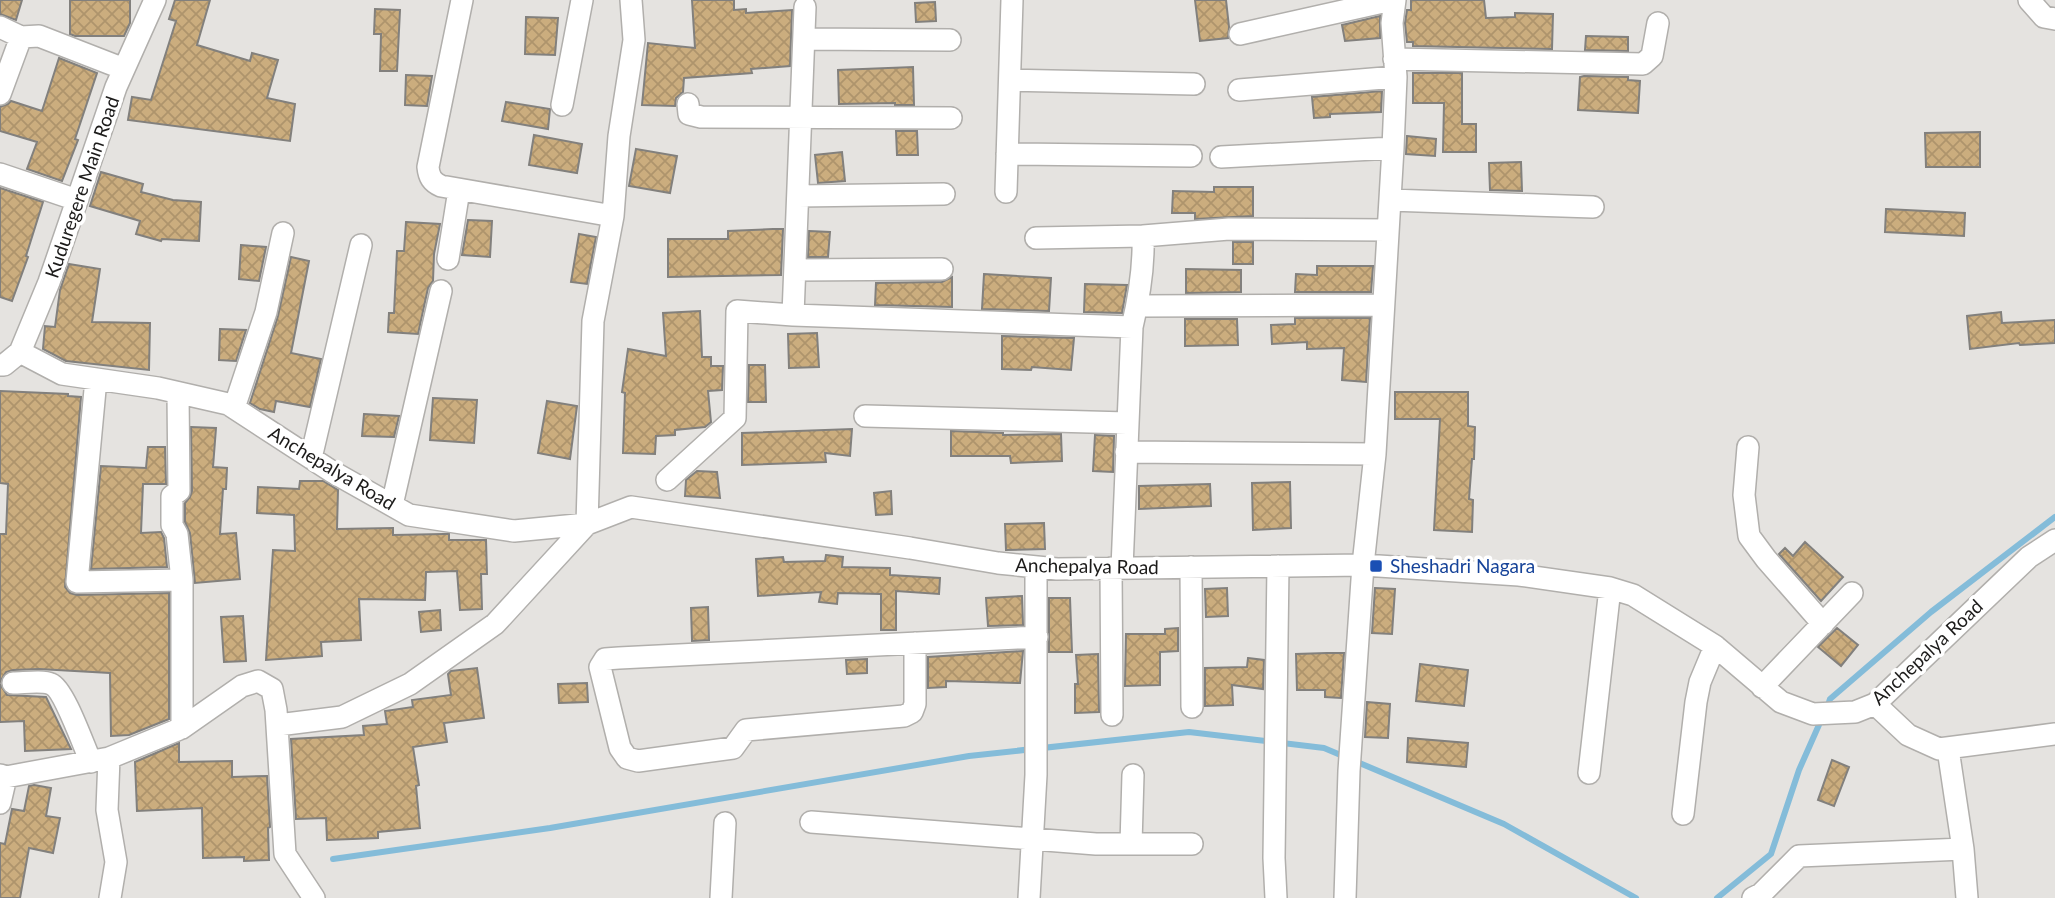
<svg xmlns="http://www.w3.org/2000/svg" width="2055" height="898" font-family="Lato,sans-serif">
<defs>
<pattern id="building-cross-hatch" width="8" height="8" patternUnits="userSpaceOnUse" patternTransform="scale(1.75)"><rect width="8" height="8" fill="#cbad7e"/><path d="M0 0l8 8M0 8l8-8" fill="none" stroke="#ae946c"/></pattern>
</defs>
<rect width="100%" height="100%" fill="#e5e3e0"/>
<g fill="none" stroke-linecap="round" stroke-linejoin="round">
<!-- stream -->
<path stroke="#84bcd9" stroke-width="6" d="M1827 708 1830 699 1931 612 2055 517
M333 859 550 828 969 756 1189 732 1324 748 1504 824 1636 898
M1717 898 1771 854 1799 770 1822 718"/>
</g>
<!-- building -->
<path fill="url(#building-cross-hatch)" stroke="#82807d" stroke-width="2" d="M0 0H22L16 20 0 14Z
M70 0H130V23L124 36H75L70 34Z
M175 0H210L197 45 250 61 252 53 278 60 267 98 295 104 290 141 128 120 132 97 151 100 176 21 169 19Z
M692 0H734V10L746 9V13L792 10 790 66 751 69 752 73 684 78 683 92 676 98 675 106 642 105 648 43 695 48Z
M1195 0H1226L1229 27 1228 38 1200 41Z
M1411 0H1484L1486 18 1515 17V13L1553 14 1552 49 1413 46V42H1407L1405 23 1407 10H1411Z
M935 2 936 21 916 22 915 3Z
M375 9 400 10 397 71H380L381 34H374Z
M1380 16V38L1345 41 1342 25Z
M526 17 558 18 555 55 525 54Z
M1586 36 1628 37V51L1585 50Z
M59 58 97 73 75 139 78 140 62 181 27 169 37 142 0 131V107L8 104 11 101 42 111Z
M913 67 914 105H895V103L839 104 838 70Z
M1413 73H1462V124H1476V152H1443L1444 103H1413Z
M406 75 432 76 427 106 405 105Z
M1584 76 1628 77V80L1640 81 1638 113 1578 110 1580 77Z
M1382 91 1381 112 1330 114V117L1314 118 1312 97Z
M506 102 550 109 548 129 502 121Z
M896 131H917L918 155H897Z
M1980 132V167H1926L1925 133Z
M534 135 582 144 577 173 529 165Z
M1407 136 1436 139 1435 156 1406 154Z
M636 149 677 156 670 193 629 186Z
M842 152 845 181 818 183 815 155Z
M1521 162 1522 191 1490 190 1489 163Z
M101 172 143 184 141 192 173 200 201 202 199 241 162 239 161 241 136 234 140 221 90 206Z
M1214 187H1253V216L1195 219V213H1172L1173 191 1214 192Z
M0 188 43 202 26 256 28 257 12 301 0 297Z
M1886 209 1965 213 1964 236 1885 232Z
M468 220 492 221 490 257 462 255Z
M406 222 440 224 434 254 433 281 428 288 418 334 388 332 389 313H394L397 251H404Z
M773 229H783L781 275 668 277V239H728V231Z
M809 231 830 232 828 257H808Z
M579 234 596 237 587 284 571 282Z
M1233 242H1253V264H1233Z
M241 245 266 247 259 281 239 279Z
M291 257 309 261 291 353 321 359 310 407 276 401 274 412 260 409 250 403 278 316Z
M69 264 100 269 92 322 150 323 149 370 66 361 43 349 45 326 55 327 60 290Z
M1317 266H1373L1371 292H1295L1296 274 1317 275Z
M1186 269 1241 270V292L1186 293Z
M984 274 1051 278 1049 311 982 309Z
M952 277V307L875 305 876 283 942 282Z
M1085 284 1127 285 1122 313 1084 312Z
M700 311 702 357H711V366H723L722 390 708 391 711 422 705 427 675 430V435L656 436 655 454 623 453 625 393 622 392 628 349 666 356 663 313Z
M2001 312 2002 323 2055 320V343L2020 345 2019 343 1970 349 1967 316Z
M1295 318H1370L1366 382 1342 380 1344 348 1307 349V342L1272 344 1271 325 1295 324Z
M1185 319H1237L1238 345 1185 346Z
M220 329 246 330 236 361 219 360Z
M817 333 819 367 789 368 788 334Z
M1002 336 1074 338 1071 370 1032 367 1031 370 1002 369Z
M749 365H765L766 402H748Z
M0 391 68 394V396L81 397 65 587 70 593 77 595 169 593V719L129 735 111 736 110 673 39 669 13 670 6 672 0 682V534H6L8 484 0 483Z
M1395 392H1468V426L1475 427 1474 459H1472L1469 499 1473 500 1472 532 1434 530 1440 419H1395Z
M433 398 477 400 474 443 430 440Z
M547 401 577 406 570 459 538 453Z
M364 414 399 416 394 437 362 436Z
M191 427 216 428 213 467 227 468 226 489H223L220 534 236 533 240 579 195 583 190 533 185 522V503L190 497 192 491Z
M852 429 850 456 825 453 826 462 742 465V433Z
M951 431 1003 433V435L1061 434 1062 461 1011 463 1010 456H951Z
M1095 435 1114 436 1113 472 1093 471Z
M148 447H165L166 484H143L141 533 161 532 164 538 167 567 91 569 101 466 146 468Z
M697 471 717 472 720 498 685 496 686 480Z
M300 481H323L338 490 337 529 393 528V535L444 534H449V540H486L487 574H481L482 609 460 610 457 571 426 572 425 600 359 599 361 640 321 642 322 656 266 660 273 550 295 551 294 515 257 513 258 487 299 489Z
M1290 482 1291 528 1253 530 1252 483Z
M1210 484 1211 506 1139 509V486Z
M891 491 892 514 876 515 874 493Z
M1044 523 1045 549 1006 550 1005 524Z
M1805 542 1843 577 1821 601 1779 554 1785 548 1793 556Z
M826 555 843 557 842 567 890 568V575L940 578 939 594 896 591V630H881V594L838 593 837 604 819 602 821 592 758 596 756 559 783 557 784 562 825 561Z
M1227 588 1228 616 1206 617 1205 589Z
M1375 588 1395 589 1392 634 1372 633Z
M1022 596 1023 625 988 626 986 598Z
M1049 598H1070L1072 652H1049Z
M708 607 709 640 692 641 691 608Z
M440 610 441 630 421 632 419 612Z
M243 616 246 661 224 662 221 617Z
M1178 628V651L1160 652V685L1125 686 1126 634H1165V629Z
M1837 628 1858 645 1841 666 1818 647Z
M1023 651 1020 683 946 681V687L928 688V657Z
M1327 653H1344L1341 698 1325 697V690H1297L1296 654Z
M1098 654 1099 712 1075 713V684H1078L1076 655Z
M1248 658 1264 660 1263 689 1232 685 1233 705 1205 706V668L1247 667Z
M867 659V673L847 674 846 660Z
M1420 664 1468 670 1464 706 1416 701Z
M477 668 484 718 444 723 447 742 413 747 419 785 416 786 420 828 378 832V838L327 840 326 818 296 819 291 739 364 735 363 726 387 724 385 711 413 707 412 700 451 695 448 674 451 671Z
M587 683 588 702 559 703 558 684Z
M0 684 7 695 46 697 71 749 25 751 24 721 0 722Z
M1367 702 1390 704 1388 738 1365 737Z
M1408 738 1468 743 1466 767 1407 762Z
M179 743V762L232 761V777L267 776 270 827 268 828 269 860 244 861V857L203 858 202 808 137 811 135 762Z
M1832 760 1849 767 1834 806 1818 800Z
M34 785 51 788 46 816 60 818 53 853 29 848 20 898H0V843L5 844 12 809 24 811 29 786Z"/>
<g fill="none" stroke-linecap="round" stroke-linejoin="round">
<!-- minor casing -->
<g stroke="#b1afac" stroke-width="24">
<path id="minor" d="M462 0 428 167C429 177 432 182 441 186L613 216
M2029 0 2044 17 2055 19
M0 27 21 37 39 36 124 69
M1240 34 1392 0
M804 39 950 40
M1394 59 1643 64 1652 56 1658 23
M1010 80 1194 84
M1239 90 1396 77
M0 94 21 37
M688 104 689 114 701 117 951 118
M562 105 582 0
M1007 154 1191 156
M1221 157 1393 148
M0 174 77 200
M1006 192 1012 0
M798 196 944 194
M1390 200 1593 207
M1143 236 1229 229 1388 230
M1036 238 1143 236C1144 266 1139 298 1132 327L1122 568
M448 259 459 190
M795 270 942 269
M1137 306 1382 305
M793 315 1132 327
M20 352 62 374 158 388 228 404 331 471 409 515 514 531 587 524 631 507 910 548 998 563 1057 569 1363 565 1519 575 1610 588 1633 595 1715 646 1781 702 1813 714 1855 712 1875 704 2029 557 2055 540
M0 365H4L20 352 49 282 116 87 155 0
M96 379 77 582 182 580V728
M178 393 179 491 172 496V525L177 534 182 580
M234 408 266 312 283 233
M865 416 1127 423
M1748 447 1744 495 1749 536 1766 559 1823 624
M1126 452 1375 454
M311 458 361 245
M667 480 735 418 737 311 793 315 805 7
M392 505 441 291
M1191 567 1192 707
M1111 568 1112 715
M915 643V704L912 712 904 716 746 730 733 748 638 761 627 758 620 748 600 667 605 659 619 658 1037 637
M13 683C24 683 42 680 51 684 64 689 84 747 91 762
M1762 687 1852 593
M1875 704 1908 735 1939 749 2055 734
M278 725 342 717 410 684 495 624 587 524 593 321 613 216 619 136 634 40 631 0
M1948 749 1963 849 1967 898
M109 758 107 810 116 862 110 898
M1589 773 1610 588
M0 775 6 777 109 758 182 728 242 686 258 681 272 689 276 710 285 854 314 898
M0 803 6 777
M1683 814 1696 702 1700 682 1715 646
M811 822 1096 844H1192
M1131 844 1133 775
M721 898 725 823
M1029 898 1036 775V567
M1276 898 1274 858 1278 566
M1345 898 1349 771 1363 565 1375 454 1393 148 1396 77 1392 23 1395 0
M1753 898 1761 894 1799 856 1963 849"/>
</g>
<!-- minor -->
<use href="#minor" stroke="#fff" stroke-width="21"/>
</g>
<!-- markers -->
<rect fill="#1a4fb4" stroke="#fff" stroke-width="2.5" x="1369" y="559" width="14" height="14" rx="3.5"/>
<g text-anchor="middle" stroke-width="7" stroke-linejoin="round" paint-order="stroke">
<!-- street labels -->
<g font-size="19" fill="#1c1b1a" stroke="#fff">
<text transform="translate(82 187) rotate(-71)" y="7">Kuduregere Main Road</text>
<text transform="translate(332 468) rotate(31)" y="7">Anchepalya Road</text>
<text transform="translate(1087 566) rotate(1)" y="7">Anchepalya Road</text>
<text transform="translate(1927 652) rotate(-43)" y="7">Anchepalya Road</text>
</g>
<!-- transit labels -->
<g font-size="19" fill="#164399" stroke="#fff" text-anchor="start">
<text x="1390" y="573">Sheshadri Nagara</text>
</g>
</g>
</svg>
